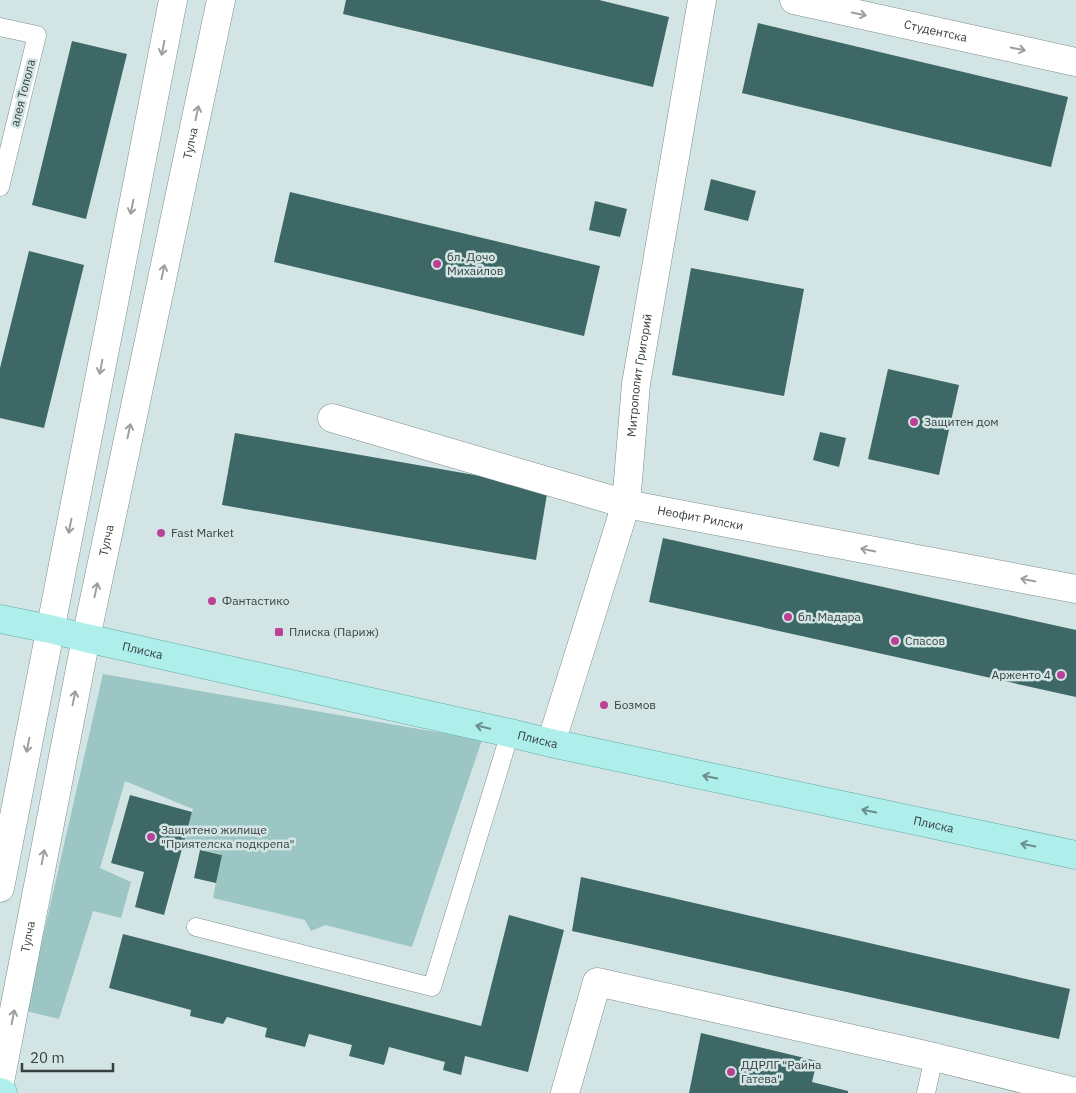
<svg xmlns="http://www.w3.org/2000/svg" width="1076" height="1093" font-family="'IBM Plex Sans',sans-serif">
<rect width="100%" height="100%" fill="#d2e5e4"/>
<!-- green -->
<path fill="#9bc6c3" d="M103 674 482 740 412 947 325 925 311 931 305 920 213 898 221 854 182 846 193 809 125 781 100 868 131 882 121 918 93 911 59 1019 26 1011Z"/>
<!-- building -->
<path fill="#3d6866" d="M346 0H599L669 17 653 87 343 14Z
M758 23 1068 97 1051 167 742 93Z
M72 41 127 54 86 219 32 205Z
M711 179 756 191 748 221 704 210Z
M290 192 600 266 584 336 274 262Z
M595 201 627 209 620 237 589 230Z
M29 251 84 265 44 428 0 418V368Z
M691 268 804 289 784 396 672 375Z
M888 369 959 385 939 475 868 459Z
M820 432 846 438 839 467 813 460Z
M235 433 548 488 536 560 222 505Z
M663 538 1076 630V697L649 602Z
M130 795 192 812 164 915 135 907 144 872 111 863Z
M200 850 222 855 216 883 194 878Z
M581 877 1070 989 1059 1039 572 931Z
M509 915 564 930 528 1072 465 1056 461 1075 443 1070 445 1062 389 1047 384 1065 349 1056 352 1045 309 1034 305 1047 265 1037 267 1028 227 1017 223 1024 190 1016 191 1010 109 988 123 934 481 1026Z
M701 1033 817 1061 812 1082 848 1091V1093H689Z"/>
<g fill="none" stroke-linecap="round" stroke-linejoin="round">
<!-- lane casing -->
<g stroke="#7c8d8b" stroke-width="19">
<path id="lane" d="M0 27 37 35 0 187
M196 927 432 987 510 733
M926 1093 934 1057"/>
</g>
<!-- street casing -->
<g stroke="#7c8d8b" stroke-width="29">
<g id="street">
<path id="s1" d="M794 0 1076 62"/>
<path id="s2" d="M332 418 626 504 1076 589"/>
<path id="s3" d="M551 743 626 504 636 384 702 0"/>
<path d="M565 1093 597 982 934 1057 1076 1092"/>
</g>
</g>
<!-- secondary casing -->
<g stroke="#7c8d8b" stroke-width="29">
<g id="secondary">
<path d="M0 888 173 0"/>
<path id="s4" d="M0 1082 86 638 221 0"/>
</g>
</g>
<!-- primary casing -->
<g stroke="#61aaa6" stroke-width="29">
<g id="primary">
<path id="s5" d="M0 619 50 629 86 638 510 733 551 743 1076 855"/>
<path d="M0 1092 3 1093"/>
</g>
</g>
<!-- lane -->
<use href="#lane" stroke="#fff" stroke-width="18"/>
<!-- street -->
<use href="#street" stroke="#fff" stroke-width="28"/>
<!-- secondary -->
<use href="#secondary" stroke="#fff" stroke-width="28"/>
<!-- primary -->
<use href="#primary" stroke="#aeeeeb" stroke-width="28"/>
</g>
<!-- one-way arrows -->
<defs><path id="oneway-shaft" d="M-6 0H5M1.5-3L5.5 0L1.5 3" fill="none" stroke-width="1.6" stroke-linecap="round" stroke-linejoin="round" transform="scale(1.25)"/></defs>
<g stroke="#9b9f9e">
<use href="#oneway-shaft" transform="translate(859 14) rotate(12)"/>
<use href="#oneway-shaft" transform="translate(163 48) rotate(101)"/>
<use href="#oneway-shaft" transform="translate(1018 49) rotate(12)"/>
<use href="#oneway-shaft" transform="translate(197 113) rotate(-78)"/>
<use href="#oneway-shaft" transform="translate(132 207) rotate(101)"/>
<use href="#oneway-shaft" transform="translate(163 272) rotate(-78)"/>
<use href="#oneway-shaft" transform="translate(101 367) rotate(101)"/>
<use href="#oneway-shaft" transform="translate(129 431) rotate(-78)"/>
<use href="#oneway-shaft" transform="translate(70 526) rotate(101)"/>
<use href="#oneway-shaft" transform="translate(868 550) rotate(-169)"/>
<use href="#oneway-shaft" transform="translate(1028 580) rotate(-169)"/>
<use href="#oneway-shaft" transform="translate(96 590) rotate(-78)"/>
<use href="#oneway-shaft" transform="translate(74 698) rotate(-79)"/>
<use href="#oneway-shaft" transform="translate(28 745) rotate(101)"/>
<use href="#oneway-shaft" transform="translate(43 857) rotate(-79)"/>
<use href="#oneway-shaft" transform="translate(13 1017) rotate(-79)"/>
</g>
<g stroke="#6d8e8c">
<use href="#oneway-shaft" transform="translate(483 727) rotate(-167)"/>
<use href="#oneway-shaft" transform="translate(710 777) rotate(-168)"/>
<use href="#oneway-shaft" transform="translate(869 811) rotate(-168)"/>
<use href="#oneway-shaft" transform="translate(1028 845) rotate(-168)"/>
</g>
<!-- markers -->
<g fill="#ba4296" stroke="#d2e5e4" stroke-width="2">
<circle cx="437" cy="264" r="5"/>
<circle cx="914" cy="422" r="5"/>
<circle cx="161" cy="533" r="5"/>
<circle cx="212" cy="601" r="5"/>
<circle cx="788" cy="617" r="5"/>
<rect x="274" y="627" width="10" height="10" rx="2.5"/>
<circle cx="895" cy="641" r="5"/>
<circle cx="1061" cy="675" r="5"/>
<circle cx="604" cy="705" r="5"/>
<circle cx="151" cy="837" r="5"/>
<circle cx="731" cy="1072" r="5"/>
</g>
<g text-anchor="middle" stroke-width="5" stroke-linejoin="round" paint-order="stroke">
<!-- street labels -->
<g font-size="12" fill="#373f3e" stroke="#d2e5e4">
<text dy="4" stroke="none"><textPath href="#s1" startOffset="145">Студентска</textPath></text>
<text transform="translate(23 93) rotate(-76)" y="4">алея Топола</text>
<text dy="4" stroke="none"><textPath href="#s4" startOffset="958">Тулча</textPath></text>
<text dy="4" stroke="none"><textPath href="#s3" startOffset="380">Митрополит Григорий</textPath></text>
<text dy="4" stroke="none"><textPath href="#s2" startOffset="382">Неофит Рилски</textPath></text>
<text dy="4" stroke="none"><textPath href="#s4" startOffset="552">Тулча</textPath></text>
<text dy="4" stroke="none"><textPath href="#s5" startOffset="146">Плиска</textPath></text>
<text dy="4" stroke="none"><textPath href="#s5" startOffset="551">Плиска</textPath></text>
<text dy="4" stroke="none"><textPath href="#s5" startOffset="956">Плиска</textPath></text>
<text dy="4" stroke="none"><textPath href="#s4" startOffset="148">Тулча</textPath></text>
</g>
<!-- poi labels -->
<g font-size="12" fill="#373f3e" stroke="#d2e5e4" text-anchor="start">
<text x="447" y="261">бл. Дочо<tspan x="447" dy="14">Михайлов</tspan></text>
<text x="924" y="426">Защитен дом</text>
<text x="171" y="537">Fast Market</text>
<text x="222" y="605">Фантастико</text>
<text x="798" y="621">бл. Мадара</text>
<text x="289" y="636">Плиска (Париж)</text>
<text x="905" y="645">Спасов</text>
<text x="1051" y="679" text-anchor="end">Арженто 4</text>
<text x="614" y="709">Бозмов</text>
<text x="161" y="834">Защитено жилище<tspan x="161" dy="14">"Приятелска подкрепа"</tspan></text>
<text x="741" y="1069">ДДРЛГ "Райна<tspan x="741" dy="14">Гатева"</tspan></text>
</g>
</g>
<!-- scale -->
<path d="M22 1063v8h91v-8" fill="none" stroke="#373f3e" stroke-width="2.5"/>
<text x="30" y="1063" font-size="15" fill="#373f3e" stroke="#d2e5e4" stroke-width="4" paint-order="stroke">20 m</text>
</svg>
